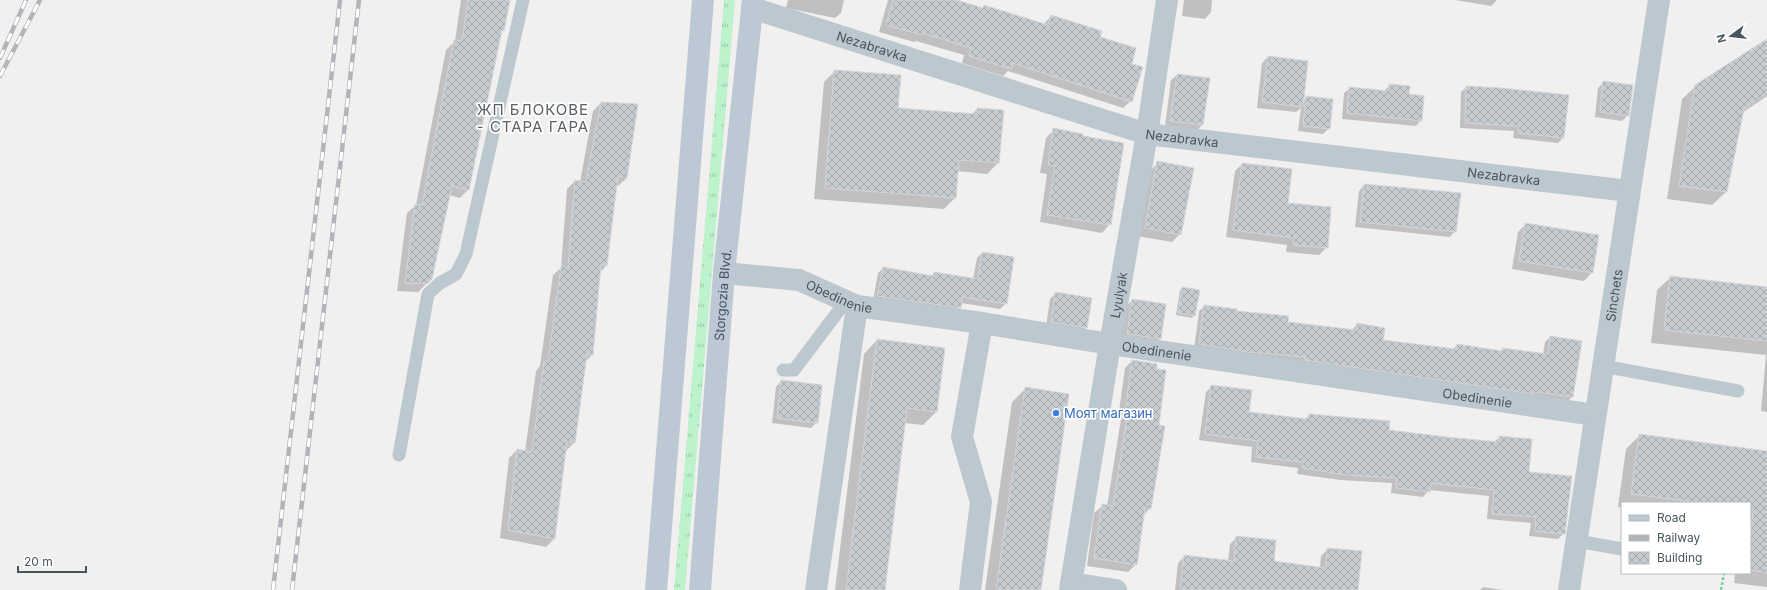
<svg xmlns="http://www.w3.org/2000/svg" width="1767" height="590" font-family="Inter,sans-serif">
<defs>
<pattern id="grass-tufts" width="24" height="20" patternUnits="userSpaceOnUse"><rect width="24" height="20" fill="#bcf2cc"/><path d="M3 7l-1-3M5 7V3M7 7l1-3M15 17l-1-3M17 17v-4M19 17l1-3" fill="none" stroke="#9bc7a9"/></pattern>
<pattern id="building-cross-hatch" width="8" height="8" patternUnits="userSpaceOnUse"><rect width="8" height="8" fill="#c6cbcf"/><path d="M0 0l8 8M0 8l8-8" fill="none" stroke="#a3a8ab"/></pattern>
</defs>
<rect width="100%" height="100%" fill="#f2efef"/>
<!-- grass -->
<path fill="url(#grass-tufts)" d="M724 0H735L685 590H674Z"/>
<!-- shadow -->
<path fill="#0003" d="M461 0H509L503 30 500 33 468 190 460 198 449 195 431 279 418 292 397 291 407 213 416 205 446 50 455 41Z
M788 0H844L841 13 835 18 786 8Z
M888 0H953L982 9 984 6 1043 25 1051 16 1099 38 1131 101 1123 108 1008 71 1003 76 962 63 964 55 916 41 914 42 879 32Z
M1184 0H1212L1211 12 1205 19 1182 16Z
M1455 0H1497L1491 6Z
M1767 40V96L1742 113 1726 192 1712 205 1667 199 1682 99 1696 86Z
M1268 57 1302 102 1307 97 1329 128 1323 134 1298 131 1301 108 1296 112 1257 108 1262 63Z
M835 71 897 109 971 115 977 109 998 163 987 174 957 171 955 198 944 209 814 199 824 82Z
M1177 75 1202 125 1197 130 1165 126 1171 80Z
M1604 82 1628 115 1622 121 1595 117 1598 88Z
M1390 85 1408 95 1421 120 1416 126 1342 119 1344 93 1350 88 1384 91Z
M1467 87 1563 138 1558 143 1513 138 1514 131 1460 128 1461 92Z
M601 103 627 178 618 186 616 185 606 266 600 272 592 355 585 362 574 443 566 451 554 539 546 547 500 538 509 458 517 450 525 452 536 371 540 366 553 275 561 268 567 189 575 181 580 182 593 111Z
M1054 130 1110 224 1102 233 1040 222 1047 174 1040 173 1046 138Z
M1158 163 1180 234 1172 242 1137 236 1150 171Z
M1242 164 1287 204 1327 247 1319 255 1286 252 1287 245 1226 237 1235 171Z
M1364 185 1460 194 1455 231 1450 237 1355 227 1359 191Z
M1526 224 1592 272 1584 281 1512 269 1518 232Z
M982 253 1006 303 1000 309 961 303 960 307 954 313 873 301 878 273 883 268 931 276 934 273 973 279 977 258Z
M1671 277 1767 288V412L1761 411 1766 355 1651 343 1657 290Z
M1182 288 1194 315 1192 318 1176 315 1180 290Z
M1056 293 1086 327 1081 333 1046 327 1050 299Z
M1132 300 1160 338 1155 344 1122 339 1127 306Z
M1205 306 1287 322 1352 330 1357 324 1382 340 1452 350 1457 345 1500 352 1503 349 1543 354 1545 342 1550 337 1581 342 1572 397 1567 402 1194 350 1199 311Z
M877 340 936 412 923 425 904 423 884 590H835L864 354Z
M1132 361 1157 426 1150 508 1143 516 1136 564 1128 572 1087 566 1094 513 1102 506H1107L1121 419H1118L1125 368Z
M781 381 817 422 811 428 772 423 776 387Z
M1212 386 1248 413 1304 420 1309 415 1388 431 1494 442 1500 437 1528 473 1564 533 1558 539 1529 536 1531 523 1487 519 1489 496 1429 490 1423 497 1391 493 1392 483 1340 480 1297 474 1298 468 1251 462 1252 447 1199 440 1206 392Z
M1026 388 1040 590H985L1012 402Z
M1640 435 1767 452V587L1734 583 1735 573H1750V503H1622V507H1618L1626 449Z
M1237 537 1273 562 1320 568 1321 556 1328 549 1357 590H1360H1175L1178 563 1185 556 1228 561 1230 544Z
M1483 587 1503 590H1480Z"/>
<!-- building -->
<path fill="url(#building-cross-hatch)" stroke="#d3d6db" d="M468 0H510L504 31 502 30 469 190 452 186 432 279 427 284 405 283 415 204 422 205 454 40 462 41Z
M893 0H957L983 8 984 5 1048 25 1051 15 1102 31 1100 37 1136 48 1132 64 1143 67 1132 102 1013 63 1011 69 969 56 971 48 923 33V35L886 25Z
M1767 39V93L1744 109 1727 192 1679 186 1695 85Z
M1268 56 1308 61 1303 107 1262 102Z
M834 70 901 75 898 108 977 114V108L1004 110 999 163 959 160 956 198 825 188Z
M1177 74 1210 78 1203 125 1170 121Z
M1603 81 1633 85 1629 116 1600 112Z
M1389 84 1410 86 1409 94 1424 96 1422 121 1347 113 1349 87 1389 91Z
M1466 86 1501 88 1569 95 1564 138 1518 133 1519 126 1465 123Z
M1306 96 1333 99 1330 129 1303 126Z
M601 102 638 104 627 178 618 176 607 266 601 264 593 355 587 354 575 443 567 441 555 539 508 530 517 449 532 452 544 361 548 362 561 266 568 268 575 180 586 182Z
M1053 128 1083 134V136L1124 143 1111 225 1047 215 1055 166 1048 165Z
M1157 161 1194 168 1181 235 1145 228Z
M1242 163 1292 169 1288 203 1331 207 1328 248 1293 245 1294 238 1233 230Z
M1364 184 1461 193 1456 232 1360 222Z
M1525 223 1599 235 1593 273 1519 261Z
M982 252 1014 257 1007 304 962 297 961 308 877 296 883 267 933 276 934 272 978 279Z
M1670 276 1767 287V341L1664 330Z
M1182 287 1200 290 1195 316 1178 313Z
M1055 292 1092 298 1087 328 1051 322Z
M1132 299 1166 304 1161 339 1127 334Z
M1204 305 1237 309V311L1289 316 1288 322 1356 330 1357 323 1385 328 1383 340 1456 349 1457 344 1502 351V348L1548 354 1550 336 1582 341 1573 397 1535 392 1534 394 1305 360 1306 357 1248 352 1199 344Z
M877 339 945 348 937 412 907 408 885 590H846Z
M1132 360 1157 364V369L1166 370 1159 425 1165 426 1151 509 1145 508 1137 565 1094 558 1102 504 1113 506 1128 412H1125Z
M781 380 822 385 818 423 777 418Z
M1211 385 1252 390 1249 412 1308 419 1309 414 1390 421 1389 430 1446 437 1499 442V436L1532 439 1529 472 1572 476 1565 534 1535 531 1536 517 1492 514 1494 490 1431 483 1430 492 1396 488 1397 478 1346 475 1303 468V462L1256 457 1258 441 1205 434Z
M1025 387 1069 394 1041 590H996Z
M1639 434 1767 451V573L1750 570V542L1753 510H1750V503H1702L1631 494Z
M1236 536 1276 540 1274 561 1326 568 1327 548 1362 551 1358 590H1180L1184 555 1234 561Z"/>
<g fill="none" stroke-linecap="round" stroke-linejoin="round">
<!-- path -->
<path stroke="#72d19b" stroke-width="2.5" stroke-dasharray="3 2" stroke-linecap="butt" d="M1721 590 1724 573"/>
<!-- service -->
<path stroke="#bcc8cf" stroke-width="13" d="M1603 366 1738 391
M783 370H794L846 301
M399 455 428 294 440 283 456 274 466 254 523 0
M1577 541 1622 549"/>
<!-- minor -->
<g stroke="#bcc8cf" stroke-width="22">
<path id="s1" d="M752 8 1147 134 1629 191"/>
<path id="s2" d="M724 273 799 280 857 306 982 323 1110 344 1595 415"/>
<path d="M1071 583 1116 590"/>
<path d="M816 590 857 306"/>
<path d="M970 590 981 502 962 437 982 323"/>
<path id="s3" d="M1070 590 1110 344 1147 134 1167 0"/>
<path id="s4" d="M1569 590 1659 0"/>
</g>
<!-- secondary -->
<g stroke="#bcc9d4" stroke-width="22">
<path d="M656 590 703 0"/>
<path id="s5" d="M700 590 724 273 753 0"/>
</g>
<!-- rail casing -->
<g stroke="#b1b5ba" stroke-width="4.5">
<path id="rail" d="M0 58 26 0
M0 76 40 0
M273 590 340 0
M292 590 359 0"/>
</g>
<!-- rail -->
<use href="#rail" stroke="#fff" stroke-width="3" stroke-dasharray="9" stroke-linecap="butt"/>
</g>
<!-- markers -->
<circle fill="#3f7fe0" stroke="#fff" stroke-width="1.5" cx="1056" cy="413" r="4"/>
<g text-anchor="middle" stroke-width="3.5" stroke-linejoin="round" paint-order="stroke">
<!-- street labels -->
<g font-size="13" fill="#46555e" stroke="#fff">
<text dy="5" stroke="none"><textPath href="#s1" startOffset="126">Nezabravka</textPath></text>
<text dy="5" stroke="none"><textPath href="#s1" startOffset="450">Nezabravka</textPath></text>
<text dy="5" stroke="none"><textPath href="#s1" startOffset="774">Nezabravka</textPath></text>
<text dy="5" stroke="none"><textPath href="#s5" startOffset="296">Storgozia Blvd.</textPath></text>
<text dy="5" stroke="none"><textPath href="#s2" startOffset="119">Obedinenie</textPath></text>
<text dy="5" stroke="none"><textPath href="#s3" startOffset="299">Lyulyak</textPath></text>
<text dy="5" stroke="none"><textPath href="#s4" startOffset="298">Sinchets</textPath></text>
<text dy="5" stroke="none"><textPath href="#s2" startOffset="442">Obedinenie</textPath></text>
<text dy="5" stroke="none"><textPath href="#s2" startOffset="766">Obedinenie</textPath></text>
</g>
<!-- shop labels -->
<g font-size="13" fill="#366cbe" stroke="#fff" text-anchor="start">
<text x="1064" y="418">Моят магазин</text>
</g>
<!-- quarter labels -->
<g font-size="15" letter-spacing="1" fill="#5b6065" stroke="#fff">
<text x="533" y="115">ЖП БЛОКОВЕ<tspan x="533" dy="17">- СТАРА ГАРА</tspan></text>
</g>
</g>
<!-- legend -->
<rect x="1621" y="502" width="130" height="72" fill="#ffffff" stroke="#b5bbbf"/>
<rect x="1629" y="515" width="20" height="6" fill="#bcc9d4" stroke="#b5bbbf"/>
<text x="1657" y="522" font-size="12" fill="#46555e">Road</text>
<rect x="1629" y="535" width="20" height="6" fill="#b1b5ba" stroke="#b5bbbf"/>
<text x="1657" y="542" font-size="12" fill="#46555e">Railway</text>
<rect x="1629" y="552" width="20" height="12" fill="url(#building-cross-hatch)" stroke="#b5bbbf"/>
<text x="1657" y="562" font-size="12" fill="#46555e">Building</text>
<!-- north arrow -->
<g transform="translate(1731 36) rotate(255)" stroke="#ffffff" stroke-width="3" paint-order="stroke">
<path d="M0-3L7 15L0 10L-7 15Z" fill="#46555e"/>
<text y="-6" font-size="11" font-weight="bold" text-anchor="middle" fill="#46555e">N</text>
</g>
<!-- scale -->
<path d="M18 566v6h68v-6" fill="none" stroke="#46555e" stroke-width="2"/>
<text x="24" y="566" font-size="12" fill="#46555e" stroke="#ffffff" stroke-width="3" paint-order="stroke">20 m</text>
</svg>
